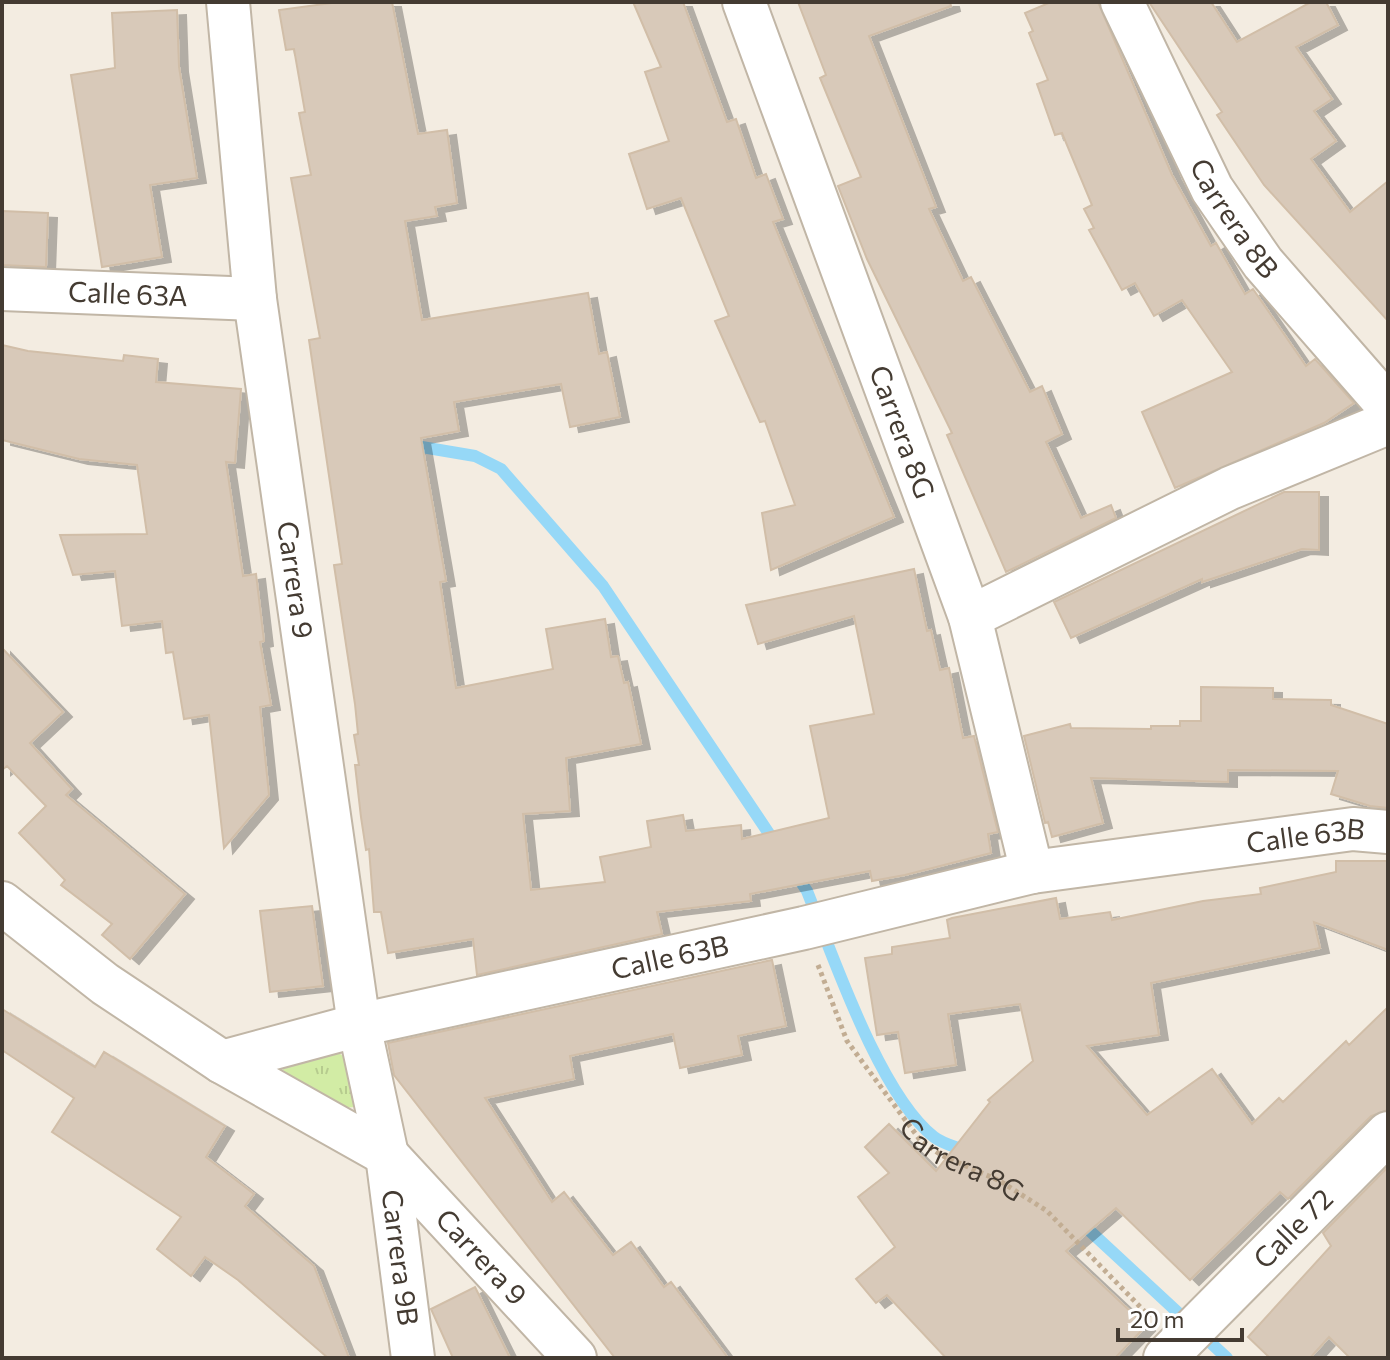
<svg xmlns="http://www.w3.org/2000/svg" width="1390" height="1360" font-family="Commissioner,sans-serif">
<defs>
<pattern id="grass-tufts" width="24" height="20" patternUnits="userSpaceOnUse" patternTransform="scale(2)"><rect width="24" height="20" fill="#d2eca5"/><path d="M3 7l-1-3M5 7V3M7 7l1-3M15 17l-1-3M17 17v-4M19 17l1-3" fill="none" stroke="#b6cb8e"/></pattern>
<filter id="shadow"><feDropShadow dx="9" dy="5" stdDeviation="0" flood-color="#0004"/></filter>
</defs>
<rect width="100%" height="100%" fill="#f3ece1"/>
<!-- grass -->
<path fill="url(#grass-tufts)" d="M338 1052 345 1058 354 1107 344 1108 284 1074 283 1069Z"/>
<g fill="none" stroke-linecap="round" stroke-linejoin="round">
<!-- stream -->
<path stroke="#96d8f7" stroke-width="12" d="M410 445 475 456 501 469 603 586 776 844
M795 873 807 891C833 956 880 1095 934 1137 943 1144 957 1147 968 1152
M1078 1220 1227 1358"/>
</g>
<!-- building -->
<path fill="#d8c9b9" stroke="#d1bea8" stroke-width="2" filter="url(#shadow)" d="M339 2H392L418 134 447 130 457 203 435 207 437 216 405 221 422 320 588 293 599 354 607 352 620 417 570 427 561 384 454 402 459 431 421 438 446 581 440 582 456 688 553 669 546 629 605 619 611 657 618 656 624 683 628 682 641 744 566 758 570 811 523 814 531 890 605 882 600 857 651 847 647 821 683 815 686 831 741 825 742 839 829 818 810 726 874 714 854 616 758 644 746 605 914 569 927 631 931 630 940 670 949 668 963 738 974 736 998 832 988 834 991 853 905 875 872 881 870 871 750 894 751 901 657 912 662 934 477 975 473 939 388 953 381 912H374L369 849 366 850 361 817 355 765H359L354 735 358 734 355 704 334 565 342 564 309 340 320 338 291 178 311 175 299 113 305 112 294 49 286 50 279 10Z
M633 2H683L727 122 736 119 756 178 766 174 783 219 773 222 894 517 771 570 762 513 795 505 765 421 760 422 715 321 729 316 681 198 647 209 629 154 669 141 645 72 661 67Z
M798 2H950L951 6 869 36 936 207 929 209 963 281 971 277 1030 392 1042 386 1062 434 1046 442 1081 518 1111 505 1116 518 1006 572 947 435 952 433 867 259 838 186 861 177 820 78 826 75Z
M1051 2H1098L1172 175 1211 246 1216 243 1245 294 1253 289 1306 366 1315 359 1354 403 1324 423 1175 488 1142 412 1232 372 1182 300 1154 316 1135 283 1122 290 1089 230 1094 228 1084 209 1092 205 1062 133 1055 135 1037 84 1048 80 1029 33 1033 31 1025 13Z
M1149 2H1211L1237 42 1311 2H1326L1338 25 1296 47 1332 99 1314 111 1336 141 1311 159 1350 212 1388 181V321L1264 185 1217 115 1222 112Z
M177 10 179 67 197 178 150 185 162 257 102 267 71 75 115 68 112 13Z
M2 211 48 213 46 267 2 265Z
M2 345 28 351 123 361 124 355 158 359 156 382 241 389 235 463 226 462 243 576 256 574 264 641 260 642 271 705 260 707 269 795 224 848 209 715 184 719 173 652 166 653 162 621 122 626 115 571 73 575 60 535 147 534 137 465 79 459 2 440Z
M1284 492H1319V550L1302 549 1202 582V579L1071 638 1054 602Z
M2 648 63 712 30 743 72 789 66 795 185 894 130 959 102 935 112 924 61 885 65 880 19 833 46 806 7 766 2 770Z
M1201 687 1273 688V699L1331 700V705L1388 724V808L1370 806 1331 794 1338 771 1228 770V782L1091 778 1103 823 1052 837 1048 822 1045 823 1024 736 1070 724 1071 728 1151 729V726H1180V721H1201Z
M1336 861H1388V950L1314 922 1320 948 1151 983 1159 1035 1087 1046 1147 1115 1212 1069 1252 1124 1279 1098 1283 1102 1346 1041 1349 1045 1388 1007V1110L1371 1116 1288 1199 1280 1192 1190 1280 1116 1208 1066 1251 1146 1326 1115 1358H946L887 1295 876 1303 856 1279 895 1247 858 1197 889 1173 865 1147 889 1124 936 1171 990 1102 988 1100 1033 1061 1020 1004 948 1014 956 1065 905 1073 898 1032 877 1035 865 958 892 954V947L950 938 947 920 952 918 1056 898 1060 919 1110 912 1112 920 1203 901 1261 894 1260 888 1336 872Z
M312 906 323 986 270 992 260 911Z
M772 960 786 1026 738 1036 742 1055 680 1068 673 1034 570 1056 574 1079 485 1098 552 1202 564 1192 613 1255 631 1242 664 1287 671 1282 728 1358H615L394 1075 388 1043Z
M2 1009 95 1067 104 1052 225 1126 206 1157 254 1194 245 1206 314 1266 349 1358H328L238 1280 205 1257 191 1276 157 1249 181 1217 52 1132 74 1098 2 1050Z
M1388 1167V1358H1350L1329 1337 1310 1358H1270L1248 1337 1331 1246 1323 1233Z
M475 1287 510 1358H453L431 1309Z"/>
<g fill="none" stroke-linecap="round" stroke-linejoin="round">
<!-- minor casing -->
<g stroke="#c1b6a6" stroke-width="46">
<g id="minor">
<path id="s2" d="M228 2 255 299 359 1025 387 1155 413 1358"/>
<path id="s3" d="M744 2 970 617 1032 872"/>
<path id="s4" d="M1122 2 1212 189 1263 263 1388 406"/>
<path id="s5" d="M2 289 255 299"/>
<path d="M970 617 1230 488 1388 423"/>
<path id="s6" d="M2 903 105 984 222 1062 387 1155 575 1358"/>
<path id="s7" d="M222 1062 359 1025 804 928 1032 872 1353 829 1388 832"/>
<path id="s8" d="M1165 1358 1388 1133"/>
</g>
</g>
<!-- path -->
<path stroke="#c2ad93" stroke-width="5" stroke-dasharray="4 4" stroke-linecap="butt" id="s1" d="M818 965 847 1041 920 1140 941 1155 1000 1181 1047 1211 1150 1317"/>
<!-- minor -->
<use href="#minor" stroke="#fff" stroke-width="42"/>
</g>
<g text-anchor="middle" stroke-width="6" stroke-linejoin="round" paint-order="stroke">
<!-- street labels -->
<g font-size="28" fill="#443b32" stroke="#fff">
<text dy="10" stroke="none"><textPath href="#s4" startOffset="244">Carrera 8B</textPath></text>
<text dy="10" stroke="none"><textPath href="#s5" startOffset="126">Calle 63A</textPath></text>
<text dy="10" stroke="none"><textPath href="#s3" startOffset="458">Carrera 8G</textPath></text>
<text dy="10" stroke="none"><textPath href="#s2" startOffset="582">Carrera 9</textPath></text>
<text dy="10" stroke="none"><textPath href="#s7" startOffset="1108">Calle 63B</textPath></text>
<text dy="10" stroke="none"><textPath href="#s7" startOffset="460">Calle 63B</textPath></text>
<text dy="10" stroke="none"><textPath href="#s1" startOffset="250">Carrera 8G</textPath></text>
<text dy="10" stroke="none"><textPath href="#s8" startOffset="182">Calle 72</textPath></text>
<text dy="10" stroke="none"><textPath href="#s2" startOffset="1268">Carrera 9B</textPath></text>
<text dy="10" stroke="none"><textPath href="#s6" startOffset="600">Carrera 9</textPath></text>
</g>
</g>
<!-- border -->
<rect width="1390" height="1360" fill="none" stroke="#443b32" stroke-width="8"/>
<!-- scale -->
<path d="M1118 1328v12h124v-12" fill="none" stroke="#443b32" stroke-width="4"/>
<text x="1130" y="1328" font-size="24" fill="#443b32" stroke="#ffffff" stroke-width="6" paint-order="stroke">20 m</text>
</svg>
